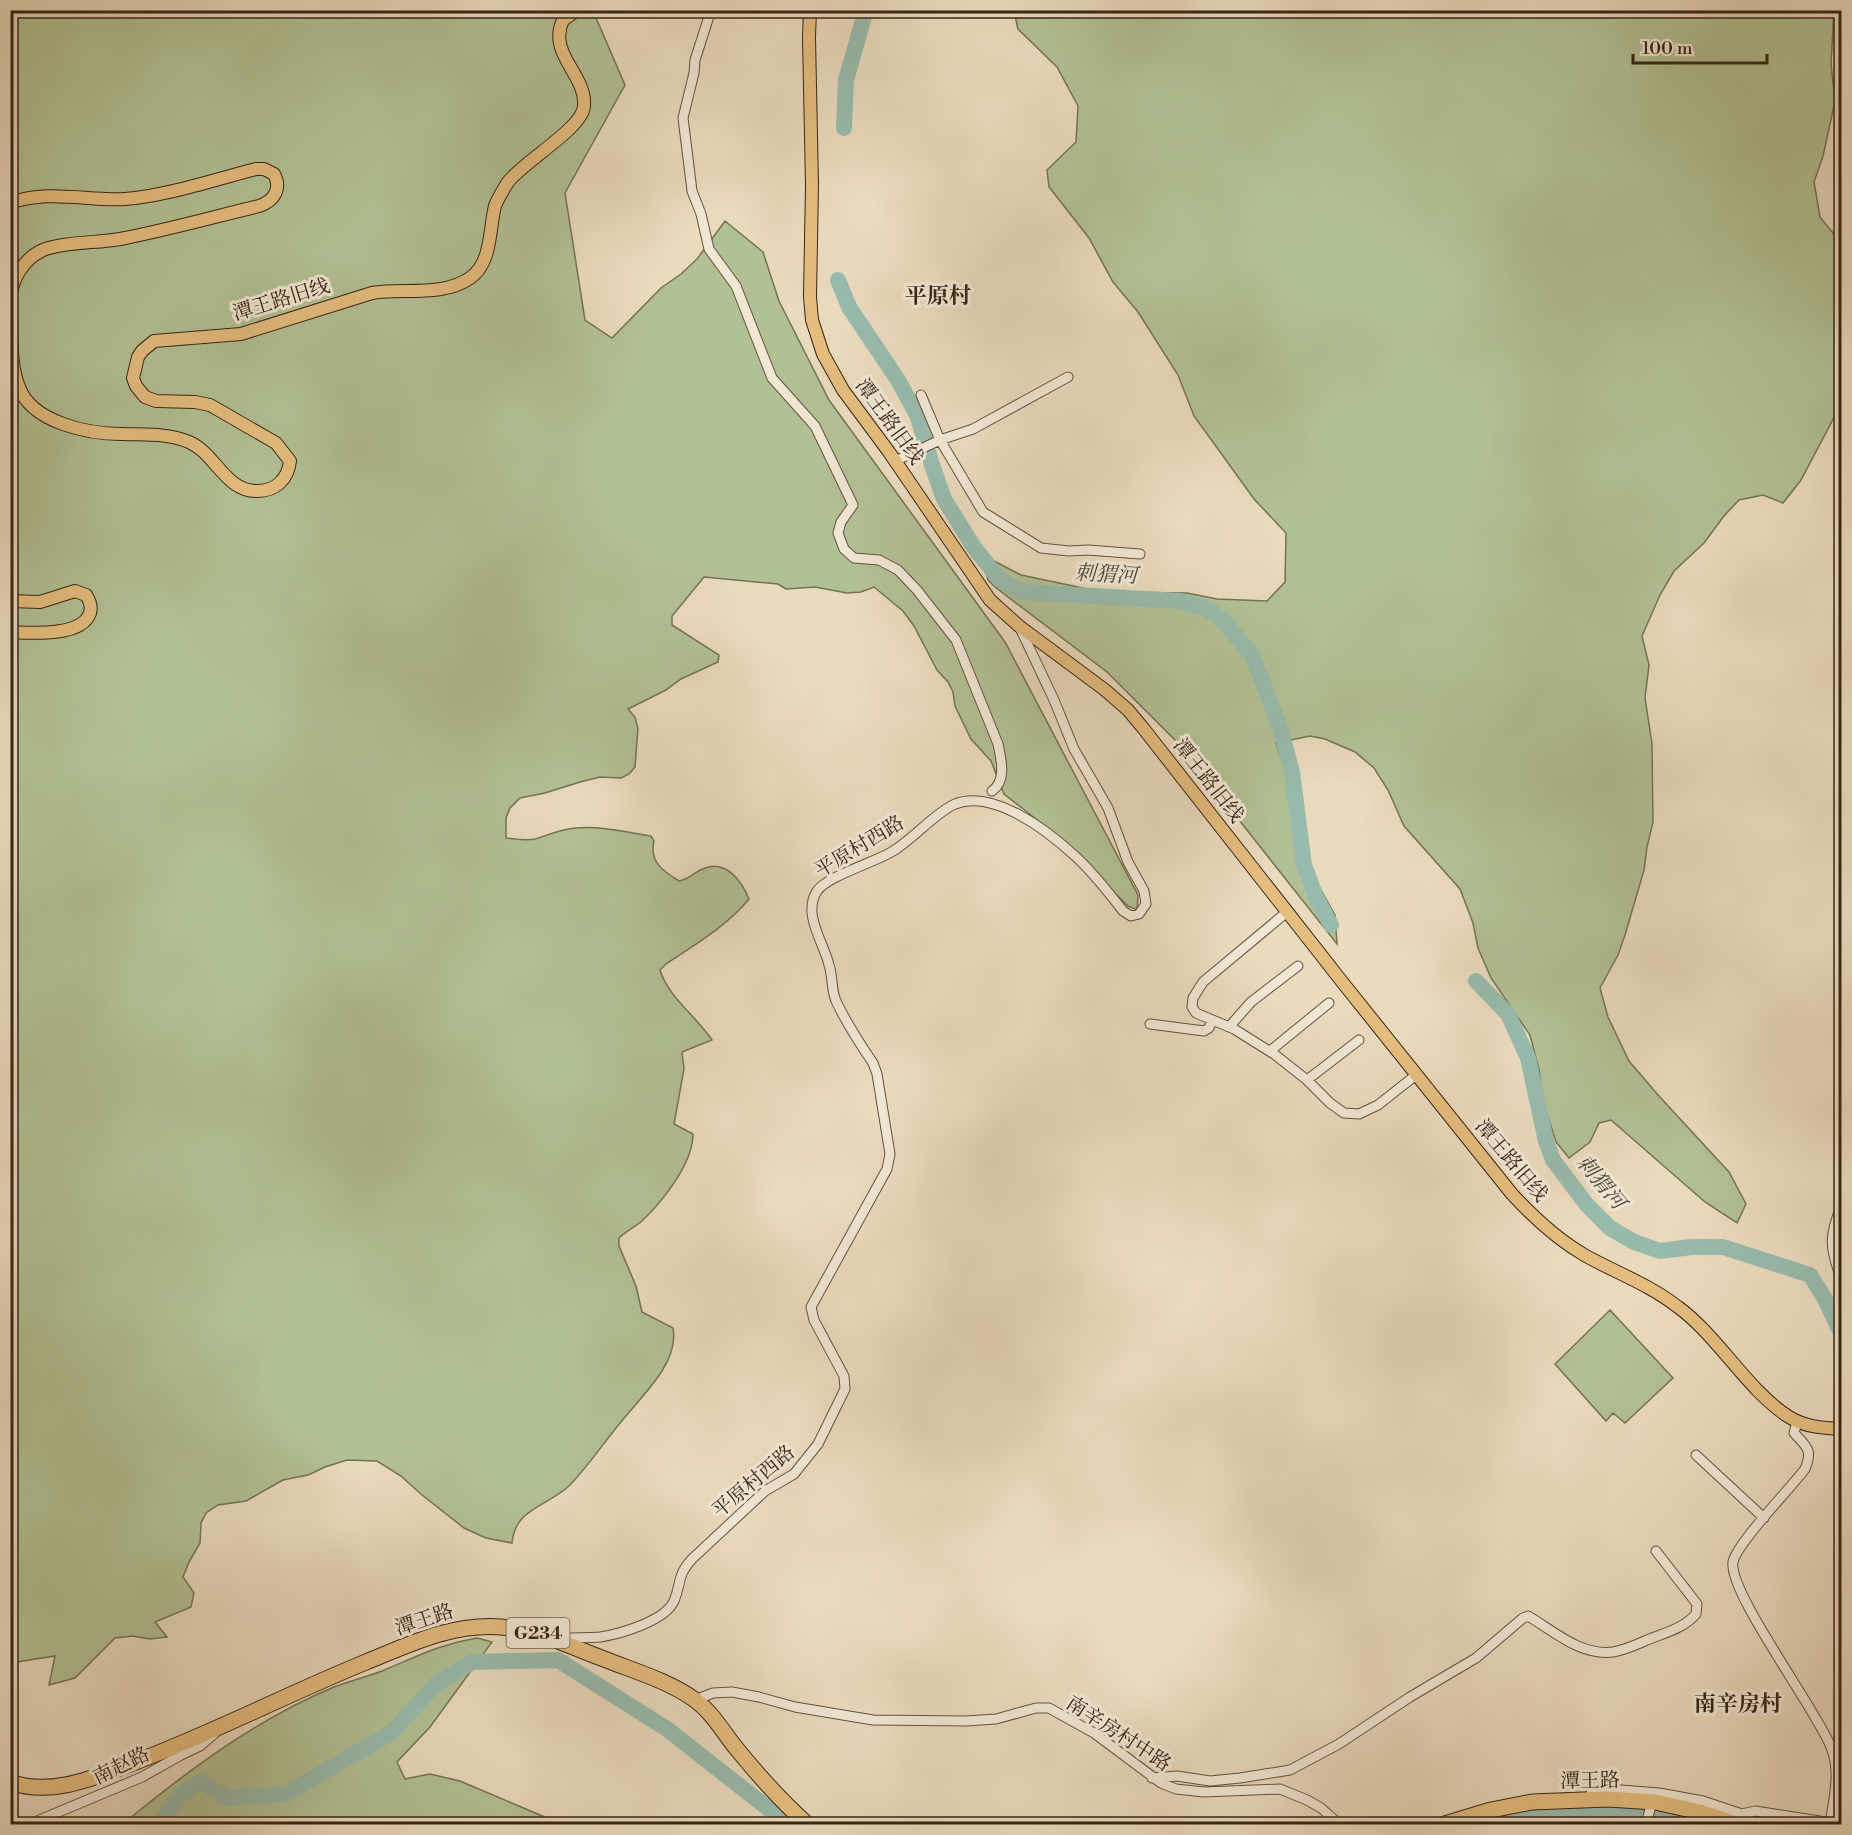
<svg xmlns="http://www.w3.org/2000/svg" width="1852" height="1835" font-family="'Libre Bodoni','Noto Serif SC',serif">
<rect width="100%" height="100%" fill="#eadabe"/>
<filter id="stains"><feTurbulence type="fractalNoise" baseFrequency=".00333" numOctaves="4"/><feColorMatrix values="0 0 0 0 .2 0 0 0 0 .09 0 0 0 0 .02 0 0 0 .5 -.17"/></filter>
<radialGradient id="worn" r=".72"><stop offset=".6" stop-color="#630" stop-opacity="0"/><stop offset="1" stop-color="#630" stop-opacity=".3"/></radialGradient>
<!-- green -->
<path fill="#b2c195" stroke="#747354" stroke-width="1.5" d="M10 11H593L625 85 565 193 585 320 612 338 661 288 681 274 697 259 725 221 763 252 779 301 829 400 1005 642 1138 895 1137 910 1128 906 1050 830 1004 794 991 761 971 739 955 706 953 692 948 682 937 670 914 626 903 611 874 587 861 592 847 593 815 587 786 589 778 584 704 577 672 616V625L719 655 718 662 681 679 666 690 628 709 635 717 638 728 635 767 629 774 621 778 600 777 580 782 545 793 520 798 510 808 506 818V838C515 839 526 841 535 839 548 835 561 829 576 828 600 826 627 832 651 836L654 841C649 862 663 871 679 881 689 880 695 871 705 868 727 860 742 882 749 899 727 926 694 945 666 964L660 970C668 997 697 1017 712 1040L682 1052 684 1069 674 1124 693 1134C693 1163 663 1201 642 1221 635 1227 626 1231 619 1238V1246L636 1286 642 1312 673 1328C676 1343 670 1358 662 1371 649 1391 631 1409 616 1428 601 1447 587 1467 570 1485 547 1507 515 1508 512 1543L486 1538 464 1528 422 1495 401 1476 377 1461 347 1460 325 1467 308 1475 283 1480 246 1501 218 1505 206 1513 201 1523 200 1543 189 1562 183 1577 194 1593 191 1607 155 1622 167 1637 150 1639 132 1636 115 1638 75 1678 49 1685 55 1656 10 1663Z
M1014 11H1834L1831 64 1835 101 1823 156 1814 182 1820 217 1841 243V404L1801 480 1783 503 1763 495 1739 500 1724 516 1704 543 1674 571 1660 595 1642 636 1649 665 1645 698 1652 744 1653 822 1647 847 1644 870 1625 935 1618 955 1600 988 1608 1017 1629 1061 1658 1095 1729 1172 1746 1204 1737 1223 1705 1202 1611 1120 1599 1123 1590 1142 1569 1158 1556 1142 1544 1104 1539 1070 1530 1035 1491 978 1478 948 1473 923 1460 889 1404 826 1388 790 1374 768 1355 752 1325 739 1310 736 1276 743 1289 779 1294 817 1303 850 1317 883 1335 915 1337 944 1179 744 1107 672 995 587 988 580 985 569 994 561 1021 575 1102 592 1187 593 1217 599 1267 601 1285 582 1286 533 1254 499 1194 416 1178 375 1138 312 1113 282 1089 238 1049 187 1047 170 1076 142 1078 106 1057 67 1018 29Z
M1610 1310 1673 1378 1625 1423 1613 1413 1606 1421 1555 1364Z
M477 1638 492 1642 430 1727 397 1762 405 1779 430 1774 460 1781 561 1824H123C187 1771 257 1719 334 1687 350 1681 366 1677 382 1671 416 1657 440 1644 477 1638Z"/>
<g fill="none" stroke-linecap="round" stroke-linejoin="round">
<!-- river -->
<path stroke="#98bbad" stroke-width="16" d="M844 128 846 80 866 10
M838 280 849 307 898 380 918 417 931 462 944 499 973 546 1000 580 1022 592 1180 601 1205 608 1220 617 1252 655 1280 728 1292 772 1304 865 1316 897 1331 925
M1476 981 1508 1014 1528 1058 1546 1141 1553 1160 1587 1205 1610 1228 1634 1242 1660 1251 1691 1247H1723L1810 1275 1825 1299 1842 1335
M160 1824 179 1795 202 1782 227 1798 286 1794 392 1732 436 1684 472 1662 558 1660 667 1729 788 1824
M1497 1824 1529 1812 1667 1813 1698 1824"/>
<!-- minor casing -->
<g stroke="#64523e" stroke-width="11">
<path id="minor" d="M711 10 695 60 694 73 683 118 692 191 701 214 709 249 736 286 772 378 815 426 853 505 841 522 838 533 844 549 854 558 879 560 898 570 917 590 956 640 998 744C1001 759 1007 781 992 791
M921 395 940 440 983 512 1041 548 1069 551 1088 550 1140 554
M895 461 940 440 973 429 1068 377
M1287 912 1203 982 1193 998 1192 1007 1196 1013 1234 1029 1274 1054 1307 1080 1330 1103 1344 1113 1359 1114 1378 1105 1416 1075
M1150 1024 1204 1031 1209 1028 1212 1020
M1229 1027 1251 1002 1298 966
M1270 1051 1329 1003
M1307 1080 1359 1040
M1842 1205C1827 1239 1831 1248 1842 1282
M1797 1422 1794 1433C1807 1447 1813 1450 1805 1469 1790 1489 1737 1543 1733 1562 1728 1592 1816 1709 1831 1747 1841 1772 1834 1798 1830 1823
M1696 1455 1764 1518
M558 1638C572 1638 586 1638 600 1637 620 1634 665 1621 674 1601 682 1582 676 1577 692 1559L765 1491 794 1474 818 1444 845 1389 844 1376 814 1320 811 1307 887 1169 890 1154 877 1074 873 1063C860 1044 846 1022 836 1001 831 989 833 977 829 965 824 943 802 914 817 891 827 876 876 862 893 851 912 840 936 812 955 804 994 789 1048 831 1075 856 1093 872 1108 892 1123 911L1131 916 1139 914 1146 904 1144 891 1128 862 1108 808 1074 749 1054 700 1020 628
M695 1700 713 1693 732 1692 759 1697 795 1707 873 1720 966 1721 996 1719 1036 1708H1049L1094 1733 1161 1783 1176 1789 1204 1792 1280 1789 1307 1800 1321 1808 1339 1824
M1152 1778 1177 1776 1210 1781 1240 1778 1290 1770 1339 1744 1410 1697 1476 1658 1523 1618 1528 1616C1554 1631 1580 1656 1613 1652 1626 1650 1640 1643 1652 1638 1668 1632 1685 1627 1696 1614L1697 1604 1656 1551
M1591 1793 1621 1790 1659 1793 1703 1801 1742 1814 1755 1811 1839 1824
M1742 1814 1758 1824
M30 1824 142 1777 181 1755 200 1746 215 1733
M1432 1824 1450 1821
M1646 1824 1652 1802"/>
</g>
<!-- major casing -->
<g stroke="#372514" stroke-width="14">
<path id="major" d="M810 10 809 37 812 185 810 297 812 320 823 354 843 390 889 452 990 600 1019 626 1105 690 1128 710 1143 728 1343 983 1512 1194C1534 1218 1558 1240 1586 1256 1617 1273 1650 1285 1678 1307 1719 1337 1747 1390 1789 1417 1805 1427 1823 1428 1842 1429
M10 203C47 189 87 201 125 199 166 196 216 179 256 169H264L274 174C282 189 274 201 259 206 213 217 167 230 120 239 98 243 62 242 43 250 23 259 11 280 10 302
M10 315C12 338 10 365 19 387 32 423 89 434 122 434 144 435 168 433 189 442 215 453 226 492 257 491 276 491 288 479 290 461L276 443 210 405 195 402 156 401 145 397 136 386 133 378 138 357 142 351 154 341 241 334 372 293C403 288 443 297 470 278 492 263 489 230 495 206 498 198 503 190 508 182 525 160 583 128 584 106 587 75 547 54 563 20L577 10
M10 601 40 602 75 591 86 595C90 601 92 606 90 613 82 637 31 633 10 632"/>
</g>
<!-- highway casing -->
<g stroke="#372514" stroke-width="17">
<path id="highway" d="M10 1782C49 1796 88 1780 125 1766 207 1736 285 1695 366 1662 410 1644 453 1623 501 1627 538 1630 569 1646 604 1659 634 1671 669 1681 695 1700 712 1712 723 1732 736 1748 758 1775 781 1801 807 1824
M1445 1824 1491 1810 1532 1802 1608 1799 1655 1802 1700 1812 1735 1824"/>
</g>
<!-- minor -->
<use href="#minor" stroke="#f1e7d5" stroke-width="9"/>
<!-- major -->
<use href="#major" stroke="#e5bd7f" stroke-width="12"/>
<!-- highway -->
<use href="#highway" stroke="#e5bd7f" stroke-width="15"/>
</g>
<g text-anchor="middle" stroke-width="6" stroke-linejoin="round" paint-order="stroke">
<!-- shield labels -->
<rect fill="#f1e7d5" stroke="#6f5f4e" stroke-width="1.5" x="506.5" y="1618" width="63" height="30" rx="4.5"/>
<g font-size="18" font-weight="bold" fill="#372514">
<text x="538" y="1639">G234</text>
</g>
<!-- street labels -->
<g font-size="20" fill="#372514" stroke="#f1e7d5">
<text transform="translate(281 299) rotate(-17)" y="7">潭王路旧线</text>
<text transform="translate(890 421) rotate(54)" y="7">潭王路旧线</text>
<text transform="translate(1209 780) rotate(52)" y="7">潭王路旧线</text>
<text transform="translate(859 846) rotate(-31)" y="7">平原村西路</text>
<text transform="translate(1512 1160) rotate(50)" y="7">潭王路旧线</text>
<text transform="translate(753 1481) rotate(-40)" y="7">平原村西路</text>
<text transform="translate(424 1619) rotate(-18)" y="7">潭王路</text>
<text transform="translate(1119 1733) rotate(33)" y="7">南辛房村中路</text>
<text transform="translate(121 1765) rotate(-26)" y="7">南赵路</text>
<text transform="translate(1590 1780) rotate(-1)" y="7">潭王路</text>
</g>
<!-- water labels -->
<g font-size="21" font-style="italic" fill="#4f4a3a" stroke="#f1e7d5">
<text transform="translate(1106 574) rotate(3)" y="7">刺猬河</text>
<text transform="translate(1601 1182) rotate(50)" y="7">刺猬河</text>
</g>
<!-- quarter labels -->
<g font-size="22" font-weight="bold" fill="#372514" stroke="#f1e7d5">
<text x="938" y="303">平原村</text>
<text x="1738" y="1711">南辛房村</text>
</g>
</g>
<!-- margin -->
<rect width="1852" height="1835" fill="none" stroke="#eadabe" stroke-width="36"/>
<rect x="12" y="12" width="1828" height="1811" fill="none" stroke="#372514" stroke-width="3"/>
<rect x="18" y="18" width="1816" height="1799" fill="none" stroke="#372514" stroke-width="1.5"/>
<!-- scale -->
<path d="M1633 54v9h134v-9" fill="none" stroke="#372514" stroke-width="3"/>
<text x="1642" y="54" font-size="18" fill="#372514" stroke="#f1e7d5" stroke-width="4.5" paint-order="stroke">100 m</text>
<rect width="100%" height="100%" filter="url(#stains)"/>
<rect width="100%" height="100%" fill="url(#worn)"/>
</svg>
